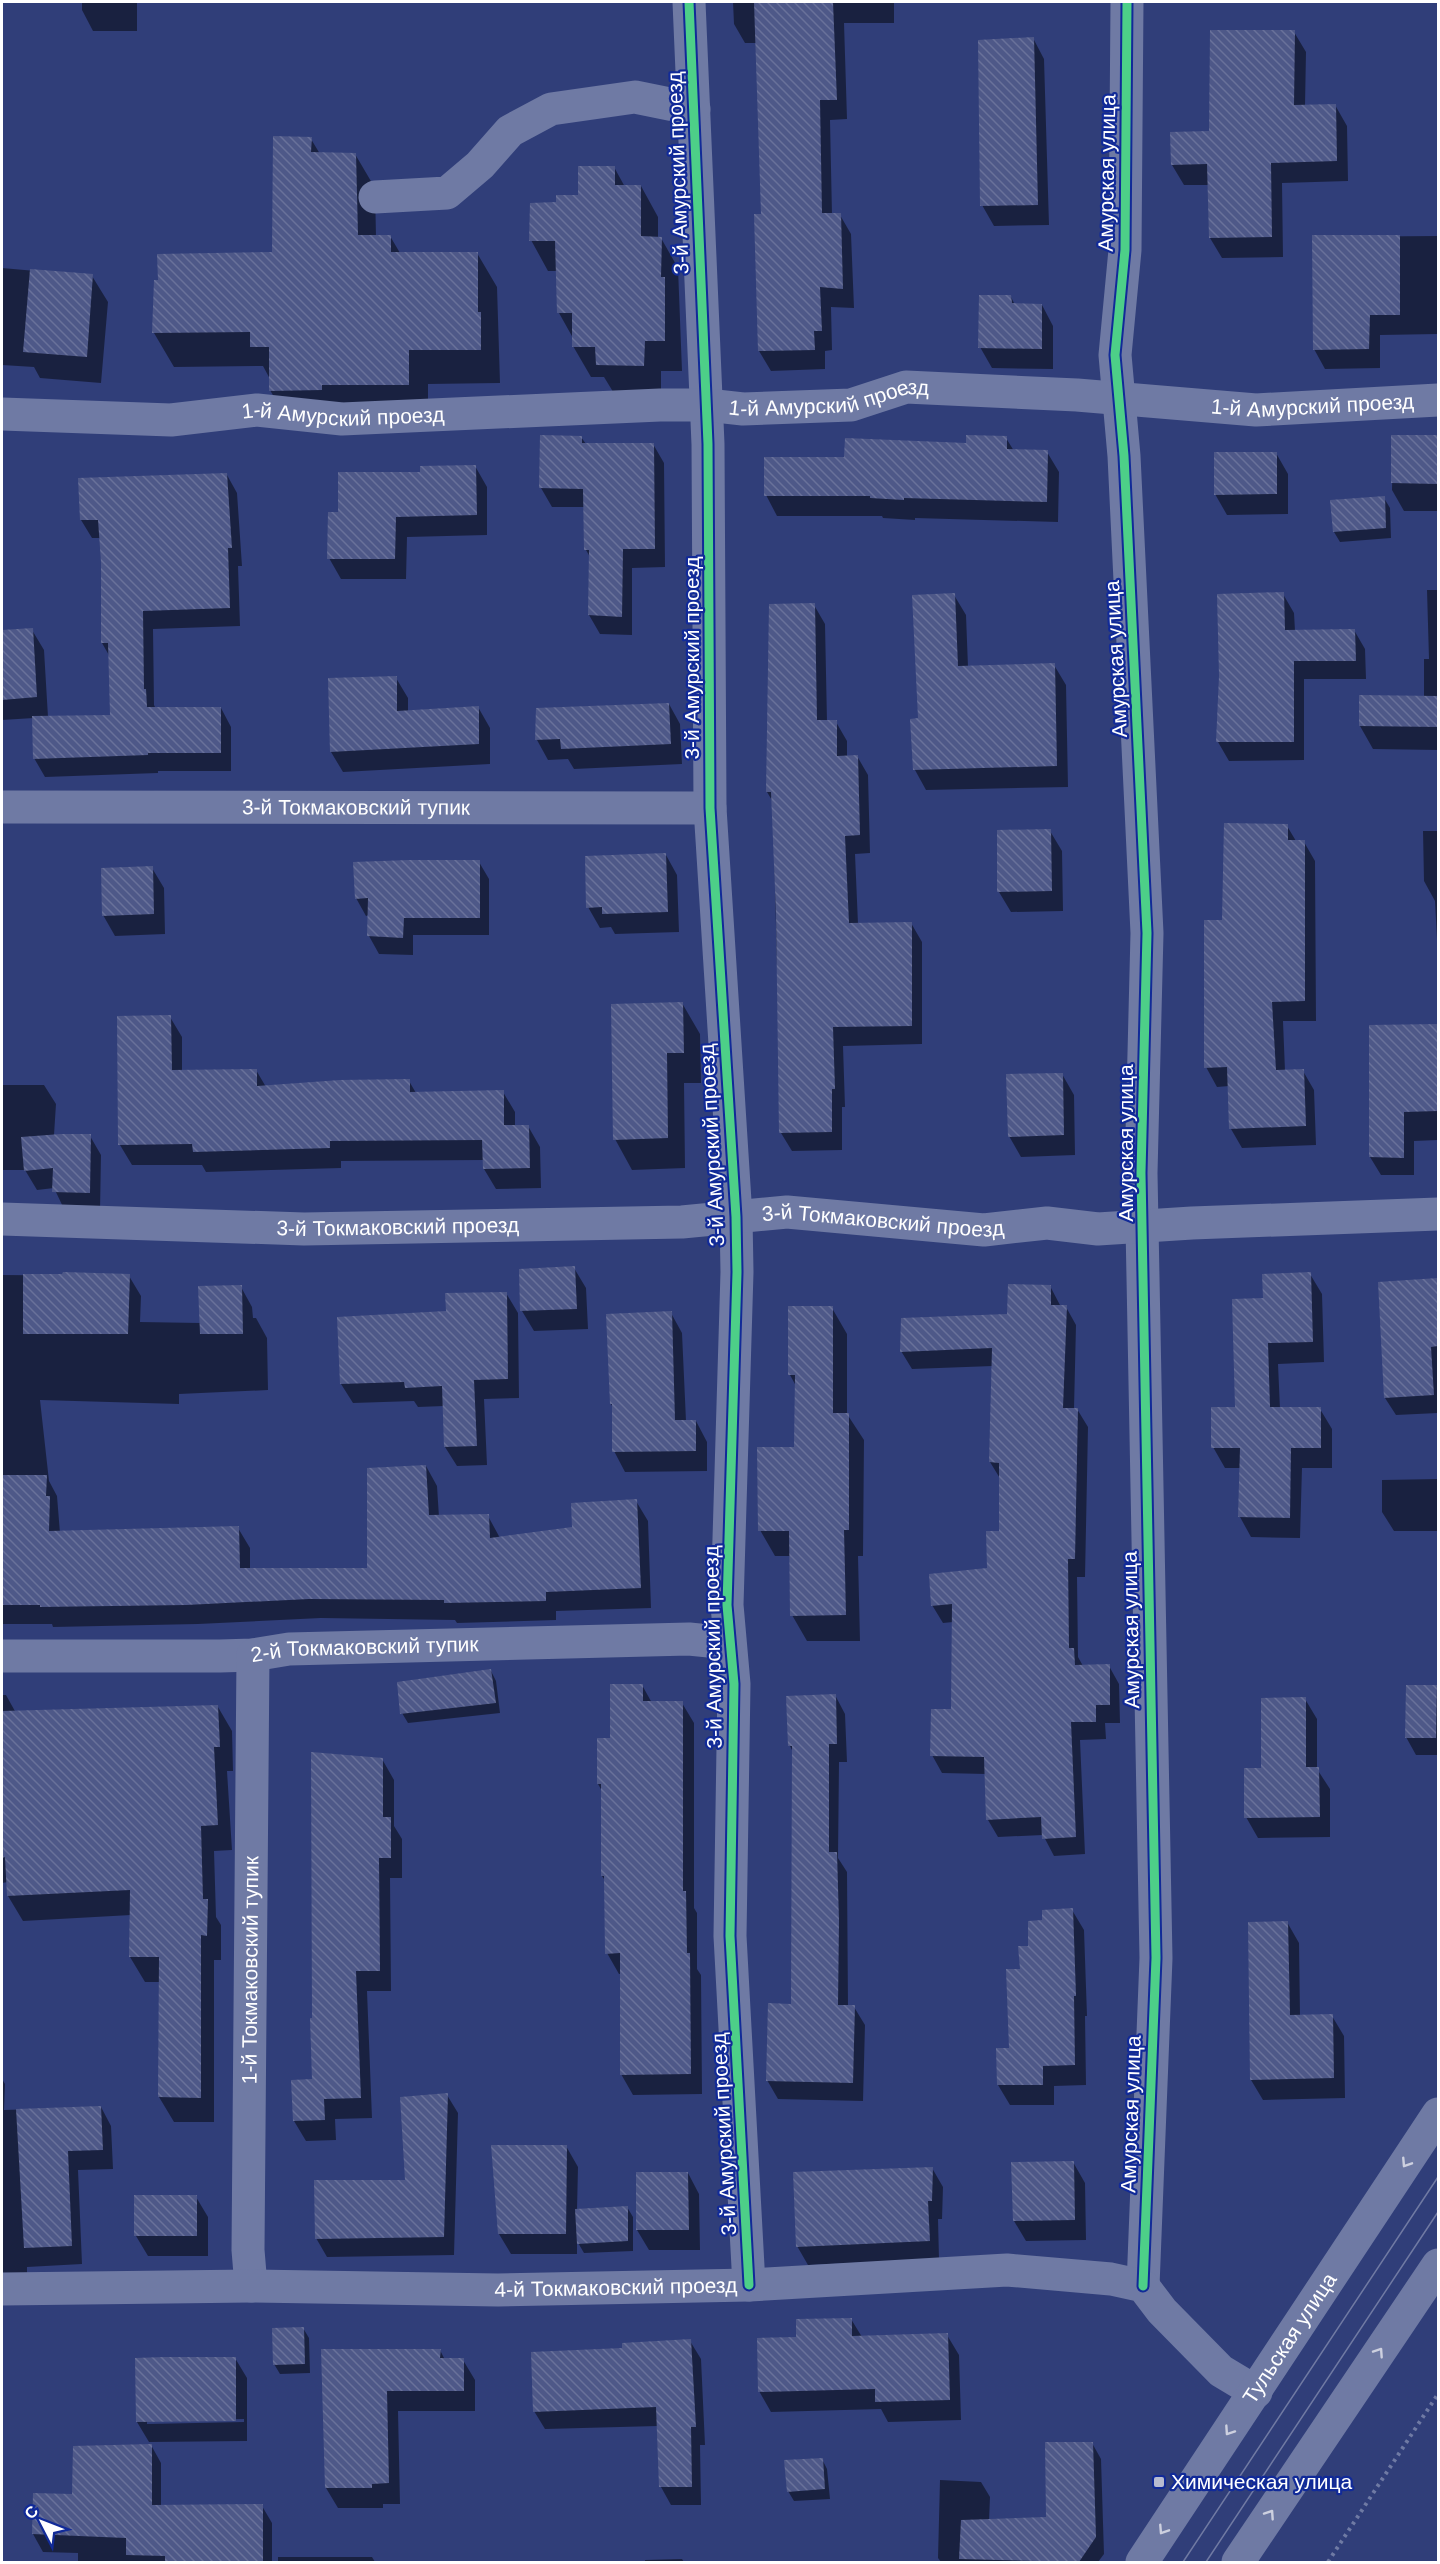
<svg xmlns="http://www.w3.org/2000/svg" width="1440" height="2564" font-family="Helvetica,sans-serif">
<defs>
<pattern id="building-back-hatch" width="6" height="6" patternUnits="userSpaceOnUse" patternTransform="scale(1.5)"><rect width="6" height="6" fill="#4e5888"/><path d="M-1 5l2 2M0 0l6 6M5-1l2 2" fill="none" stroke="#69719a"/></pattern>
</defs>
<rect width="100%" height="100%" fill="#303e79"/>
<!-- shadow -->
<path fill="#0007" fill-rule="evenodd" d="M82 2H137V31H93L82 10Z
M733 2H894V23H844L847 119 830 120 832 215H840L851 234 854 308 831 307 832 350 825 351V369L771 371 759 351 755 215H762L757 43H745L734 24Z
M1294 32 1306 52 1305 106 1335 105 1347 126 1348 181 1282 183 1283 257 1222 258 1210 238 1209 185H1184L1172 165 1211 133Z
M1033 38 1044 59 1049 225 994 226 982 205Z
M311 139 320 154H355L375 188 376 237 390 236 400 253H477L497 287 500 383 428 384V419L290 425 270 390V379L263 366 174 367 154 333 273 254Z
M614 167 625 187 641 186 658 217V238H661L678 268 682 371H661V395H615L604 377H591L573 346V338L559 313 557 271H548L531 240 558 204 579 197Z
M1437 236 1438 334 1380 335V368L1325 369 1314 349 1313 237Z
M2 268 92 276 108 302 101 383 40 378 34 367 2 365Z
M1011 297 1015 305H1042L1053 326V369L992 368 980 347Z
M1393 436 1438 437V511H1404L1392 490Z
M542 437H581L586 444H653L664 463 665 567 632 568V635L600 634 589 615 590 557 586 550 585 507H552L541 488Z
M1006 438 1014 451 1047 452 1059 472 1058 522 915 518V520L883 518 882 516H777L766 495 968 445Z
M1276 453 1288 474V514L1227 515 1215 494Z
M475 466 487 487V535L407 537 406 579H341L329 558 339 513 421 474Z
M227 475 237 493 242 566H238L240 626 153 629 154 705 156 709 221 708 231 727V771H158V773L45 777 34 758V718L2 720V632L32 630 44 650 48 717H112L110 657 102 643 101 538H92L81 520Z
M1384 498 1390 508 1391 538 1340 542 1334 532Z
M1427 590H1438V750L1373 749 1360 726 1424 697V659H1429Z
M1283 594 1294 613 1295 631 1354 630 1365 649 1366 679H1304V760L1229 761 1218 742Z
M954 595 966 615 968 667 1054 665 1066 685 1068 787 926 790 915 770 919 720Z
M814 605 825 624 827 722H836L847 741V757L857 756 868 775 870 853 855 854 858 924 911 923 922 942V1044L843 1046 845 1107H842V1150L792 1151 781 1133 773 802 767 792Z
M396 678 408 698V711L478 707 490 728V764L343 772 331 752 330 679Z
M669 704 680 724 682 764 574 769 568 759 548 760 537 740V709Z
M1287 826 1296 841 1304 842 1315 861 1316 1021H1283L1285 1071H1303L1314 1090 1316 1145 1242 1148 1231 1129 1229 1086 1217 1087 1206 1067 1223 921Z
M1050 831 1062 851 1063 911 1011 912 999 892Z
M1423 831H1438V958L1435 901 1424 881Z
M666 855 677 875 679 932 615 934 611 927 600 928 588 907Z
M479 862 489 879V935H413V955L379 954 369 936V915L366 916 356 898Z
M152 868 164 888 165 934 115 936 103 915Z
M682 1003 700 1034 701 1083H684L685 1168 632 1170 615 1139Z
M170 1017 182 1037V1072L256 1070 266 1087 409 1081 416 1093 503 1092 515 1112V1127L528 1126 540 1147 541 1188 496 1189 484 1169V1160L341 1161V1168L206 1172 202 1165H132L120 1145Z
M1431 1025 1438 1038V1140L1414 1141V1175H1381L1370 1157Z
M1062 1074 1074 1095 1075 1155 1021 1157 1009 1136Z
M2 1085H44L56 1104 54 1135 90 1136 101 1155 100 1212 65 1211 54 1188 37 1190 25 1170H2Z
M574 1268 586 1288 588 1329 534 1331 522 1311Z
M1310 1274 1322 1294 1324 1362 1278 1364 1280 1409H1320L1332 1429V1468H1302L1300 1538 1251 1537 1240 1517 1241 1468H1225L1213 1447 1237 1409 1264 1299Z
M2 1275 129 1276 141 1296 140 1322 201 1323 241 1287 252 1307 253 1318H256L267 1338 268 1390 179 1394V1404L40 1400 49 1481 57 1496 60 1533 238 1528 250 1548V1570L368 1569 426 1466 437 1486 439 1517 488 1516 500 1538 574 1529 636 1501 648 1521 651 1608 556 1611V1620L457 1623 455 1620 321 1618 198 1624 53 1627 52 1624H2Z
M1438 1280V1413L1396 1415 1385 1398 1380 1283Z
M1050 1286 1061 1307H1066L1076 1325 1074 1409H1077L1088 1427 1085 1577H1077L1078 1657 1083 1666H1109L1119 1684 1120 1723H1105L1106 1739 1080 1740 1085 1854 1054 1856 1043 1835 998 1837 988 1820 986 1774 942 1773 932 1755 953 1711V1622L943 1623 932 1605 988 1569 1000 1533 1001 1480 990 1462 993 1366 912 1369 901 1351 1008 1316Z
M506 1293 518 1313 519 1398 484 1399 487 1465 457 1466 445 1447 444 1406 418 1407 414 1401 353 1403 341 1384 447 1312Z
M832 1308 847 1334V1414L864 1440 863 1556H858L860 1641H807L792 1615 791 1556H775L760 1530 796 1448V1386L790 1375Z
M671 1313 682 1333 686 1421H696L707 1442V1471L625 1472 614 1451V1409L611 1404Z
M1438 1479V1531H1394L1382 1512V1480Z
M491 1671 496 1681 500 1713 408 1723 402 1713Z
M642 1685 652 1703H682L694 1723V1908L697 1913V1969L701 1975 702 2094 633 2095 621 2074V1974H619L607 1953 606 1882 602 1876V1791L598 1784 611 1739Z
M1407 1686 1438 1687V1755H1416L1406 1737Z
M2 1695H6L16 1713 218 1707 232 1731 233 1771H227L232 1850 214 1851 216 1917 221 1925V1960H214V2122H174L159 2097 160 1982H145L130 1957 131 1915 23 1921 8 1896V1882L2 1883Z
M835 1695 845 1714 847 1762H839L838 1858 847 1872 848 2007H854L865 2025 863 2101 778 2099 767 2080 793 2005V1752L790 1746Z
M1305 1699 1317 1719V1769L1330 1789V1837L1258 1838 1246 1817 1263 1769Z
M382 1759 394 1780V1826L402 1839V1878H390L391 1991H367L372 2118 335 2119 336 2140 306 2141 294 2121 313 2080 314 2020Z
M1072 1910 1084 1930 1087 2016H1085L1086 2085 1054 2086V2105H1010L998 2085V2050L1010 2049 1021 1971 1043 1922Z
M1287 1922 1299 1943 1300 2016H1332L1344 2036 1345 2098 1263 2100 1251 2080Z
M2 2079 5 2084 4 2110 101 2107 111 2126 113 2169 78 2170 82 2264 27 2267V2286L2 2287Z
M447 2095 458 2113 454 2255 327 2257 316 2238 407 2181Z
M566 2146 578 2167 577 2210 627 2207 633 2217V2251L584 2253 577 2241V2254H511L499 2234Z
M1073 2162 1085 2183 1086 2240 1026 2241 1014 2221 1013 2164Z
M932 2168 943 2187 942 2219H938L939 2259 808 2265 797 2246Z
M688 2173 699 2194 700 2250H649L637 2230Z
M196 2197 208 2217V2256H148L136 2236Z
M851 2319 862 2337 947 2335 959 2355 961 2420 888 2422 881 2409 771 2412 759 2391 798 2339Z
M303 2328 309 2338 310 2373 280 2374 274 2364Z
M690 2341 701 2359 705 2445H700L701 2505H671L661 2487 658 2426 545 2429 534 2411 623 2349Z
M323 2350H440L445 2360H463L475 2380V2411H398L400 2504H383V2508H338L326 2488Z
M235 2358 247 2378V2441L149 2442 137 2422ZM244 2419V2422L147 2424V2421Z
M1092 2443 1101 2459 1104 2554 1098 2562H941L938 2558 940 2480 981 2482 990 2497 989 2521 1048 2518Z
M151 2445 161 2463V2506H262L272 2523V2562H78V2553L43 2552 33 2534 34 2495 73 2496Z
M822 2459 827 2469 830 2499 794 2501 788 2491Z
M278 2557H372L375 2562H278Z
M682 2559 684 2562H645V2560Z"/>
<!-- building -->
<path fill="url(#building-back-hatch)" d="M754 2H833L837 100H820L822 213H841L843 289 820 287 822 331H814L815 350 758 351 754 214H761Z
M1210 30H1295L1294 105 1336 104 1337 161 1271 163 1272 237 1209 238 1207 164 1171 165 1170 132 1209 131Z
M1034 37 1038 205 980 206 978 40Z
M273 136 312 137 311 152 356 153 358 235H391V252H478V312H481V350H409V385H322V390L269 391V347H250V332L152 333 154 280H158L157 254 272 252Z
M578 166H615V185H641V236L662 237 661 277H665V341H645L644 366 596 365 595 347H572V313H557L555 241H529L530 203 556 202V195H578Z
M1312 235H1400V315H1370L1369 349 1313 350Z
M30 269 93 274 87 357 23 352Z
M979 295H1011L1012 303 1042 304V349L978 348Z
M540 435 582 436V443H654L655 549H623L622 617 588 615 589 550H584L583 489 539 488Z
M966 435 1007 436V449L1048 450 1047 502 904 498V500L870 498V496H764V457H844L845 438 966 443Z
M1391 435H1438V484L1391 483Z
M1214 452H1277V494L1214 495Z
M476 465 477 515 396 517 395 559H327L328 512H338V472H420V466Z
M227 473 232 548H228L230 608 143 611 144 689H146L147 707H221V753H148V755L33 759 32 716 110 715 108 643H101V562L98 520H80L78 478Z
M1385 496 1386 528 1333 532 1330 500Z
M1284 592 1285 630 1355 629 1356 661H1294V742H1216L1219 676 1217 594Z
M955 593 958 666 1055 663 1057 766 913 770 910 719 918 718 912 595Z
M815 603 817 720H837V756L858 755 860 835 845 836 849 923 912 922V1026L833 1027 835 1089H832V1132L779 1133 776 914 771 792H766L769 604Z
M33 628 37 697 2 700V630Z
M397 676V711L479 706V744L330 752 328 678Z
M1359 695 1438 696V727L1359 726Z
M669 703 671 744 561 749 560 739 535 740 536 708Z
M1224 823 1288 824V840H1305V1001L1272 1002 1276 1070 1304 1069 1306 1126 1229 1129 1227 1067 1204 1068V920H1222Z
M1051 829 1052 891 997 892V830Z
M666 853 668 912 602 914V907L586 908 585 856Z
M409 860H480V918H404L403 938 367 936 368 898 355 899 353 862Z
M153 866 154 914 102 916 101 868Z
M683 1002 684 1053H667L668 1138 613 1140 611 1004Z
M171 1015 172 1070 257 1069V1086L340 1080 410 1079V1092L504 1090V1125H529L530 1168 483 1169 482 1140 330 1141V1148L193 1152 192 1144 118 1145 117 1016Z
M1438 1024V1111L1404 1112V1158L1369 1157V1025Z
M1063 1073 1064 1135 1008 1137 1006 1074Z
M61 1134H91L90 1193 52 1192 53 1168 24 1171 21 1137Z
M575 1266 577 1309 520 1311 519 1269Z
M63 1272 130 1274 128 1334H23V1274H62Z
M1311 1272 1313 1342 1268 1343 1270 1407H1321V1448H1291L1290 1518 1238 1517 1240 1448H1211V1407H1235L1232 1299 1263 1298 1262 1274Z
M1438 1278V1346L1431 1347 1434 1395 1384 1398 1378 1282Z
M1008 1284 1051 1285V1305H1067L1063 1408H1078L1075 1559H1068L1069 1648H1074L1075 1665 1110 1664V1705H1096V1722H1071L1076 1837 1042 1839 1041 1817 986 1820 984 1757 930 1756 931 1709H951L952 1604 931 1606 929 1574 987 1568 986 1531H999V1463L989 1462 992 1348 900 1352 901 1318 1007 1314Z
M242 1285 243 1334H200L198 1286Z
M507 1292 508 1379 474 1380 477 1446 444 1447 442 1386 405 1388 404 1382 340 1384 337 1317 446 1311 445 1293Z
M788 1306H833V1413H849V1530H844L846 1615 790 1616 789 1531H758L757 1447H794L795 1375H788Z
M672 1311 675 1420H696V1451L612 1452V1404H610L606 1314Z
M426 1465 429 1515 489 1514 490 1538 572 1527 571 1503 637 1499 641 1588 546 1592V1601L444 1603V1600L309 1599 186 1605 40 1607V1605H2V1475H47L46 1496H50L49 1531 239 1526 240 1568H367V1468Z
M491 1669 496 1703 400 1714 397 1682Z
M610 1684H643V1701H683V1891H686L687 1953H690L691 2074 620 2075V1953L605 1954 604 1876H601V1784H597V1738H610Z
M1406 1685H1437L1436 1738H1405Z
M836 1694 837 1744H829V1852H837L839 1921 838 2005H855L853 2083 766 2081 768 2003 791 2004 792 1746H788L786 1696Z
M1306 1697V1767H1319L1320 1817 1244 1818V1768H1261V1698Z
M218 1705 220 1747H214L218 1825 201 1826 203 1899H208L207 1936 201 1935V2098L158 2097 159 1957H129L130 1890 7 1896 5 1857 2 1858V1711Z
M311 1752 383 1758V1817H391V1858H379L380 1971H356L361 2098 324 2099 325 2120 293 2121 291 2080 312 2079 310 2018H312Z
M1073 1908 1076 1996H1074L1075 2065 1043 2066V2085H997L996 2048H1009L1006 1969H1020L1018 1946H1028V1921L1042 1920V1910Z
M1288 1921 1290 2015 1333 2014 1334 2078 1250 2080 1248 1922Z
M448 2093 444 2237 315 2239 314 2180H405L400 2097Z
M101 2106 103 2150 68 2151 72 2246 24 2248 16 2109Z
M491 2145H567L566 2234H498Z
M1074 2161 1075 2220 1013 2221 1011 2162Z
M933 2167 932 2201H928L930 2241 796 2247 793 2172Z
M636 2172H688L689 2230H636Z
M134 2195H197V2236H134Z
M628 2206V2241L577 2244 575 2209Z
M852 2318V2336L948 2333 950 2400 875 2402V2389L758 2392 757 2338 796 2337V2319Z
M304 2327 305 2364 273 2365 272 2328Z
M691 2339 696 2427H691L692 2487H659L656 2407 533 2412 531 2352 622 2348V2343Z
M321 2349H441L440 2358H464V2391H387L389 2483 372 2484V2488H325Z
M164 2357H236V2421L136 2422 135 2358Z
M1045 2442H1093L1096 2537 1079 2562 959 2559 961 2520 1046 2517Z
M152 2444V2505L263 2504V2562H165V2556L126 2555V2538L32 2534 33 2493 72 2494 73 2446Z
M823 2458 825 2489 787 2492 784 2460Z"/>
<g fill="none" stroke-linecap="round" stroke-linejoin="round">
<!-- path -->
<path stroke="#6f7aa4" stroke-width="4" stroke-dasharray="3 4.5" stroke-linecap="butt" d="M1328 2562 1438 2394"/>
<!-- minor -->
<g stroke="#6f7aa4" stroke-width="33">
<path d="M689 2 708 444 710 808 736 1217 737 1272 727 1605 734 1684 730 1936 749 2285"/>
<path d="M1127 2 1125 250 1115 355 1124 456 1147 933 1141 1173 1156 1958 1143 2286"/>
<path d="M375 197 447 193 480 165 510 131 551 109 635 97 694 109"/>
<path id="s1" d="M2 414 171 420 257 410 342 419 660 405H707L743 409 851 405 906 387 1077 395 1256 410 1438 400"/>
<path id="s2" d="M2 807 710 808"/>
<path id="s3" d="M2 1219 304 1229 682 1222 787 1212 984 1230 1047 1223 1098 1229 1192 1223 1438 1214"/>
<path id="s4" d="M2 1656H220L253 1655 289 1649 689 1639 729 1643"/>
<path id="s5" d="M251 2286 248 2250 253 1655"/>
<path id="s6" d="M2 2289 251 2286 498 2290 749 2285 1007 2270 1111 2279 1143 2286 1162 2311 1221 2371 1256 2392"/>
<path id="s7" d="M1142 2562 1438 2114"/>
<path d="M1238 2562 1438 2265"/>
</g>
<!-- tram -->
<path stroke="#707aa3" stroke-width="1.5" d="M1183 2562 1438 2177
M1206 2562 1438 2212"/>
<!-- cycleway casing -->
<g stroke="#112a98" stroke-width="13">
<path id="cycleway" d="M689 2 708 444 710 808 736 1217 737 1272 727 1605 734 1684 730 1936 749 2285
M1127 2 1125 250 1115 355 1124 456 1147 933 1141 1173 1156 1958 1143 2286"/>
</g>
<!-- cycleway -->
<use href="#cycleway" stroke="#4dcf88" stroke-width="9"/>
</g>
<!-- one-way arrows -->
<defs><path id="oneway-chevron" d="M-2-3.5L2.5 0L-2 3.5" fill="none" stroke-width="1.6" stroke-linecap="round" stroke-linejoin="round" transform="scale(1.5)"/></defs>
<g stroke="#cdd0df">
<use href="#oneway-chevron" transform="translate(1406 2163) rotate(123)"/>
<use href="#oneway-chevron" transform="translate(1379 2352) rotate(-56)"/>
<use href="#oneway-chevron" transform="translate(1229 2431) rotate(124)"/>
<use href="#oneway-chevron" transform="translate(1270 2514) rotate(-56)"/>
<use href="#oneway-chevron" transform="translate(1163 2530) rotate(123)"/>
</g>
<!-- markers -->
<rect fill="#b7bbd0" stroke="#112a98" stroke-width="2" x="1153" y="2476" width="12" height="12" rx="3"/>
<g text-anchor="middle" stroke-width="4.5" stroke-linejoin="round" paint-order="stroke">
<!-- street labels -->
<g font-size="21" fill="#fff" stroke="#112a98">
<text transform="translate(678 173) rotate(-92)" y="7">3-й Амурский проезд</text>
<text transform="translate(1107 173) rotate(-89)" y="7">Амурская улица</text>
<text dy="7" stroke="none"><textPath href="#s1" startOffset="830">1-й Амурский проезд</textPath></text>
<text dy="7" stroke="none"><textPath href="#s1" startOffset="1316">1-й Амурский проезд</textPath></text>
<text dy="7" stroke="none"><textPath href="#s1" startOffset="342">1-й Амурский проезд</textPath></text>
<text transform="translate(692 658) rotate(-90)" y="7">3-й Амурский проезд</text>
<text transform="translate(1116 659) rotate(-93)" y="7">Амурская улица</text>
<text dy="7" stroke="none"><textPath href="#s2" startOffset="354">3-й Токмаковский тупик</textPath></text>
<text transform="translate(1126 1143) rotate(-90)" y="7">Амурская улица</text>
<text transform="translate(712 1145) rotate(-93)" y="7">3-й Амурский проезд</text>
<text dy="7" stroke="none"><textPath href="#s3" startOffset="882">3-й Токмаковский проезд</textPath></text>
<text dy="7" stroke="none"><textPath href="#s3" startOffset="396">3-й Токмаковский проезд</textPath></text>
<text transform="translate(1131 1630) rotate(-91)" y="7">Амурская улица</text>
<text transform="translate(713 1647) rotate(-91)" y="7">3-й Амурский проезд</text>
<text dy="7" stroke="none"><textPath href="#s4" startOffset="363">2-й Токмаковский тупик</textPath></text>
<text dy="7" stroke="none"><textPath href="#s5" startOffset="316">1-й Токмаковский тупик</textPath></text>
<text transform="translate(1131 2114) rotate(-88)" y="7">Амурская улица</text>
<text transform="translate(724 2134) rotate(-93)" y="7">3-й Амурский проезд</text>
<text dy="7" stroke="none"><textPath href="#s6" startOffset="614">4-й Токмаковский проезд</textPath></text>
<text dy="7" stroke="none"><textPath href="#s7" startOffset="268">Тульская улица</textPath></text>
</g>
<!-- poi labels -->
<g font-size="21" fill="#fff" stroke="#112a98" text-anchor="start">
<text x="1171" y="2489">Химическая улица</text>
</g>
</g>
<!-- border -->
<rect width="1440" height="2564" fill="none" stroke="#ffffff" stroke-width="6"/>
<!-- north arrow -->
<g transform="translate(42 2522) rotate(312)" stroke="#112a98" stroke-width="4.5" paint-order="stroke">
<path d="M0-4.5L10 22L0 15L-10 22Z" fill="#ffffff"/>
<text y="-9" font-size="16" font-weight="bold" text-anchor="middle" fill="#ffffff">С</text>
</g>
</svg>
